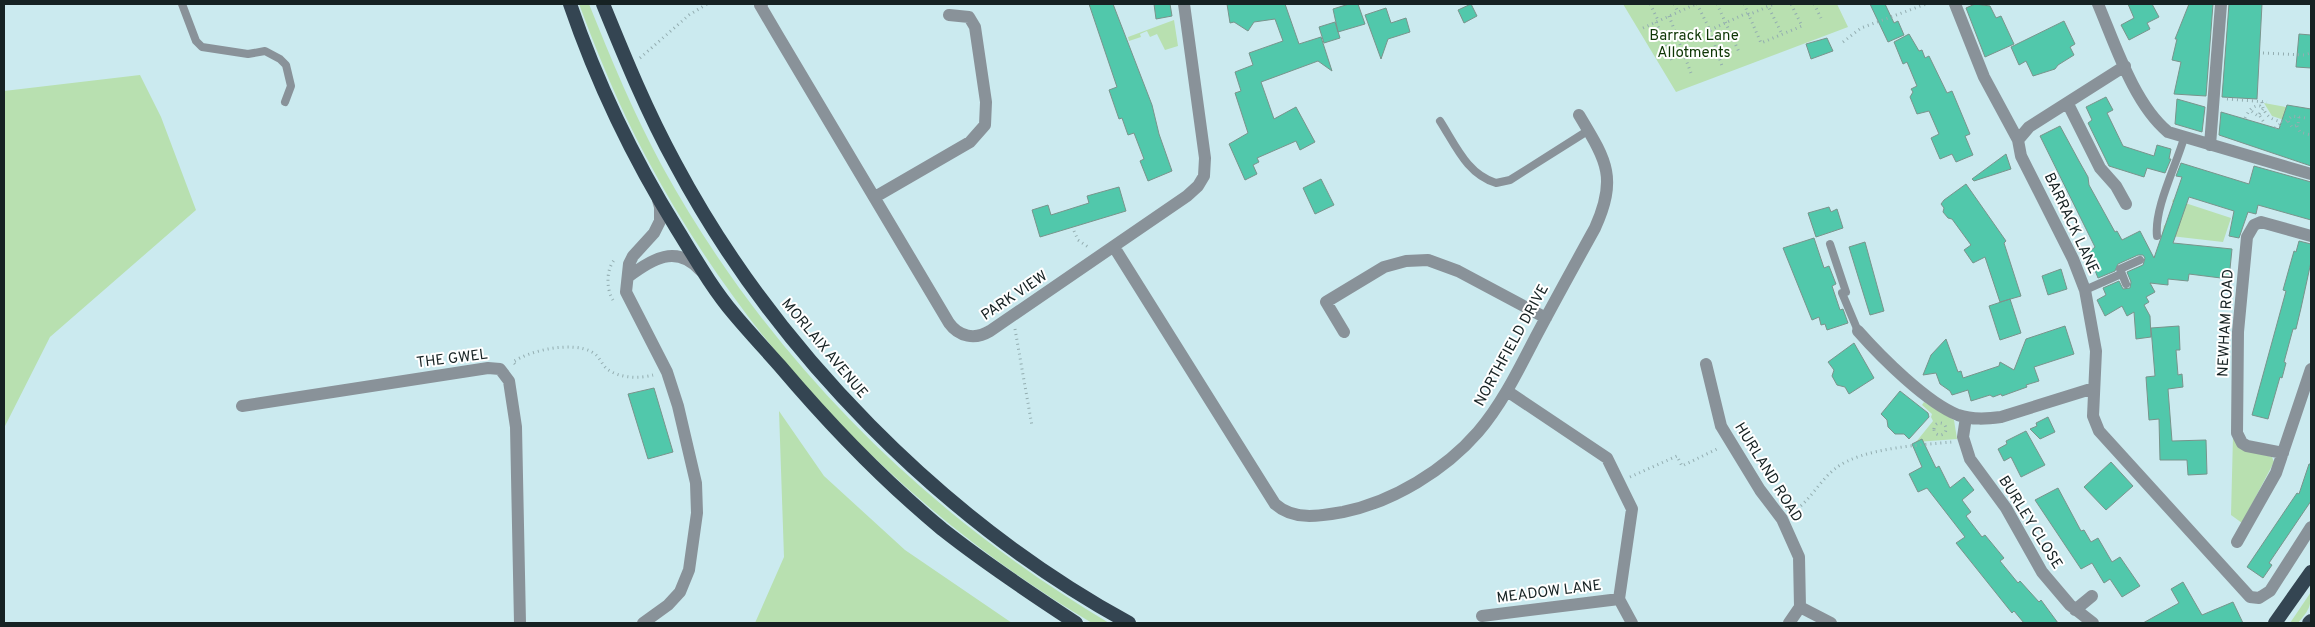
<svg xmlns="http://www.w3.org/2000/svg" width="2315" height="627" font-family="Overpass,sans-serif">
<rect width="100%" height="100%" fill="#cbeaef"/>
<!-- green -->
<path fill="#b8e0b0" d="M579 4H589C611 59 634 114 662 166 767 357 923 513 1109 623H1092C904 512 747 348 645 155 619 106 598 55 579 4Z
M1623 4H1837L1848 27 1676 92Z
M1174 20 1178 46 1165 50 1157 34 1150 37 1147 31 1140 34 1141 37 1129 41 1128 37Z
M140 75 161 117 196 210 50 337 4 428V91Z
M2264 103 2286 107 2284 120 2272 116Z
M2173 199 2231 218 2223 242 2162 235 2164 225 2177 230 2185 206 2172 202Z
M1924 402 1954 420 1957 439 1916 442 1933 421 1931 417 1932 414 1922 405Z
M779 411 824 476 905 550 1012 623H755L784 557Z
M2233 436 2245 450 2272 457 2274 462 2242 523 2231 515Z
M2311 592C2311 608 2308 611 2298 623H2290Z"/>
<!-- building -->
<path fill="#51c8ab" stroke="#79948c" d="M1089 4H1113L1152 105 1159 134 1172 171 1148 181 1140 161 1144 159 1134 133 1128 135 1122 118 1119 119 1109 90 1117 87Z
M1154 4H1170L1172 16 1156 19Z
M1227 4H1285L1299 44 1321 37 1332 71 1318 61 1261 82 1274 119 1296 107 1315 142 1300 150 1296 141 1257 158 1259 162 1253 165 1257 174 1245 180 1229 144 1248 133 1235 93 1241 91 1235 72 1253 65 1249 53 1283 41 1275 19 1254 22 1248 31 1234 22 1230 23Z
M1349 4H1358L1365 24 1338 32 1333 9Z
M1471 4 1477 16 1464 23 1458 10Z
M1870 4H1885L1894 23 1898 21 1904 35 1888 42Z
M1975 4 1990 6 1996 18 2001 16 2014 44 1985 57 1966 8Z
M2128 4H2152L2159 17 2147 23 2150 29 2129 40 2121 25 2134 18Z
M2189 4H2213L2206 96 2174 94 2181 62 2172 60 2177 39H2175Z
M2229 4H2262L2257 99 2222 97Z
M1386 8 1391 23 1406 18 1410 32 1388 39 1381 59 1365 15Z
M2064 21 2075 44 2070 47 2074 55 2058 65 2055 69 2033 76 2026 61 2019 65 2011 47Z
M1335 22 1340 38 1324 43 1319 27Z
M1909 34 1919 51 1922 50 1925 58 1929 56 1947 93 1952 91 1970 134 1965 136 1973 155 1956 162 1952 154 1940 159 1931 138 1939 134 1929 111 1917 114 1910 97 1913 92 1911 89 1917 86 1907 62 1903 64 1894 42Z
M2299 34 2311 35V68L2296 67Z
M1827 38 1833 51 1811 59 1806 44Z
M2106 97 2113 110 2107 113 2123 146 2154 156 2157 145 2171 149 2169 159H2171L2165 173 2147 168 2144 177 2109 166 2088 123 2092 120 2086 107Z
M2177 99 2205 107 2202 132 2175 124Z
M2287 105 2311 109V166L2219 135 2221 112 2279 129Z
M2060 126 2079 161 2088 177 2089 185 2115 232 2117 231 2122 240 2140 231 2154 258 2182 177 2176 176 2181 163 2249 184 2254 166 2311 182V220L2258 205 2256 214 2248 212 2239 238 2229 236 2234 211 2189 197 2173 243 2232 249 2229 279 2189 274 2188 281 2168 279V285L2150 283 2155 292 2146 297 2149 302 2144 305 2150 316 2151 337 2136 339 2134 312 2127 316 2122 306 2105 316 2097 300 2106 295 2103 288 2119 281 2123 289 2130 288 2131 282 2127 272 2143 265 2145 258 2143 255H2138L2118 264 2115 271 2098 278 2088 253 2095 247 2040 136Z
M2006 154 2011 169 1974 181 1972 179Z
M1321 179 1334 205 1315 214 1303 188Z
M1966 184 2006 241 2004 243 2021 296 2000 302 1985 257 1973 263 1964 250 1971 245 1952 219 1948 218 1943 212 1944 208 1941 204 1944 200Z
M1119 187 1126 211 1040 237 1032 210 1048 205 1051 215 1089 203 1087 196Z
M1829 207 1831 212 1837 209 1843 228 1816 237 1808 213Z
M1814 238 1824 268 1829 266 1836 284 1832 286 1840 310 1843 309 1848 323 1827 330 1825 324 1821 325 1819 317 1812 320 1783 248Z
M2299 241 2311 244V262L2301 308 2296 329H2293L2284 362 2286 363 2282 378 2280 377 2268 419 2252 415 2286 291 2283 290 2294 251 2296 252Z
M1865 242 1884 311 1870 315 1849 247Z
M2061 269 2067 289 2048 295 2042 276Z
M2010 299 2021 333 2000 340 1989 306Z
M2065 326 2074 354 2034 367 2039 381 2026 385 2027 387 2002 396 2001 394 1993 397 1990 395 1971 401 1968 390 1952 395 1950 391 1940 384 1936 373 1923 375 1931 355 1946 339 1958 372 1961 371 1963 378 1999 366 2000 362 2014 370 2026 339Z
M2179 326 2180 350H2176L2178 375 2182 374 2183 387 2168 389 2172 441 2206 440 2207 474 2188 475 2187 460H2160L2159 419 2149 420 2146 377 2155 376 2151 328Z
M1854 343 1874 378 1849 394 1845 387 1837 385 1832 376 1834 370 1828 362Z
M654 388 673 452 648 459 628 394Z
M1900 391 1928 413 1929 417 1909 439 1904 434H1895L1888 427 1887 420 1881 414Z
M2048 417 2055 432 2040 439 2030 429 2037 426 2036 423Z
M2026 431 2045 465 2021 477 2011 457 2004 461 1998 449 2007 444 2006 441Z
M1922 439 1936 468 1939 466 1950 488 1964 477 1974 490 1962 500 1971 512 1966 516 1982 537 1985 535 2004 558 2000 561 2018 583 2020 581 2039 602 2041 600 2058 623H2024L2014 611 2012 613 1956 543 1965 537 1927 488 1918 492 1909 474 1922 467 1912 444Z
M2111 462 2133 486 2106 510 2084 487Z
M2309 464H2311V501L2269 563 2272 565 2263 578 2247 567 2297 493 2299 494Z
M2058 488 2081 531 2084 530 2091 542 2098 538 2112 562 2120 557 2140 586 2122 597 2110 579 2104 583 2092 563 2081 569 2035 500Z
M2183 582 2202 615 2233 602 2243 623H2143L2179 603 2171 589Z"/>
<g fill="none" stroke-linecap="round" stroke-linejoin="round">
<!-- path -->
<path stroke="#93adb0" stroke-width="3" stroke-dasharray="1 4" stroke-linecap="butt" d="M1650 4 1658 20
M1674 4 1678 12
M1697 4 1710 30 1722 66
M1717 4 1739 52
M1744 4 1761 43 1802 26 1791 4
M1767 4 1782 34
M1814 4 1821 18
M1748 15 1774 4
M1669 16 1691 73
M1656 22 1673 63
M1643 28 1696 4
M1710 30 1747 13
M1843 42 1861 28 1926 4
M2263 53 2304 55 2311 53
M640 58 689 15 707 4
M2227 99 2267 102
M2262 102C2263 115 2272 121 2285 122L2292 116 2299 117 2298 125 2292 127 2288 121
M2260 116 2265 124
M2299 117 2305 118
M2245 118C2248 112 2252 105 2260 106L2263 109 2258 116 2250 110
M2297 126 2300 132 2311 135
M2275 128 2283 122
M1074 231 1078 240 1088 247
M613 300C606 289 606 269 615 259
M1015 329 1032 426
M515 364 513 362C530 350 573 341 592 352 600 356 601 364 607 369 619 378 639 379 653 375
M1934 429a6 6 0 1 1 12 0a6 6 0 1 1-12 0Z
M1630 477 1677 456 1682 466 1719 448
M1793 512C1810 501 1820 480 1836 468 1862 448 1920 445 1952 442"/>
<!-- service -->
<path stroke="#899299" stroke-width="8" d="M182 4 196 41 202 47 248 54 265 51 280 59 286 65 291 86 285 102
M1440 121C1456 146 1467 174 1496 183L1510 180 1589 130
M2157 236C2154 208 2176 166 2184 138
M1830 244 1846 292 1842 293 1858 331
M2126 284 2120 269 2140 260
M2085 290 2121 274"/>
<!-- minor -->
<path stroke="#899299" stroke-width="12" d="M762 4 760 5 777 34 949 323C959 337 975 340 990 331L1187 196 1198 186 1204 176 1205 158 1184 4
M1955 4 1984 77 2018 140 2021 156 2073 259 2085 290 2096 351 2093 416 2099 431 2250 597 2259 598 2270 591 2311 527
M2098 4C2115 44 2134 104 2168 132L2311 174
M2068 104 2100 168 2116 186 2126 204
M2018 140 2029 127 2125 66
M2210 145 2221 4
M875 197 970 142 985 125 986 102 975 27 969 17 949 15
M1114 247 1275 504C1294 521 1320 516 1343 512 1393 502 1445 470 1478 432 1501 405 1517 373 1533 342 1553 304 1574 266 1595 228 1618 177 1606 160 1579 115
M628 277C652 259 676 244 700 270
M1858 331C1881 357 1927 403 1958 415 1972 420 1986 419 2001 417L2094 388
M1344 332 1326 302 1384 267 1406 261 1428 260 1458 271 1546 318
M1706 364 1721 426 1760 490 1782 519 1799 557 1800 607 1789 623
M1507 391 1607 458 1632 509 1619 599 1632 623
M242 406 488 368 500 369 509 381 516 427 520 623
M1966 417 1963 437 1970 459 2006 508 2042 572 2070 605 2093 623
M2283 453 2247 446 2242 443 2237 433 2238 332 2247 237 2254 225 2261 222 2311 236
M2237 542 2276 473 2311 369
M1800 607 1831 623
M2075 610 2092 596
M1482 616 1619 599
M643 623 668 605 680 592 689 570 697 513 696 483 678 406 667 372 626 292 629 264 633 256 654 233 660 221V207L658 200"/>
<!-- trunk -->
<path stroke="#344552" stroke-width="14" d="M570 4C597 83 633 158 677 229 695 258 712 288 734 314 749 332 765 349 780 366 830 425 883 480 942 529 985 563 1030 593 1076 623
M603 4C625 58 647 112 675 163 775 351 943 521 1129 623
M2275 623 2311 572
M2309 623 2311 621"/>
</g>
<g text-anchor="middle" stroke-width="4" stroke-linejoin="round" paint-order="stroke">
<!-- park labels -->
<g font-size="15" fill="#0e3605" stroke="#fff">
<text x="1694" y="40">Barrack Lane<tspan x="1694" dy="17">Allotments</tspan></text>
</g>
<!-- street labels -->
<g font-size="15" fill="#162223" stroke="#fff">
<text transform="translate(2072 223) rotate(65)" y="5">BARRACK LANE</text>
<text transform="translate(1014 295) rotate(-34)" y="5">PARK VIEW</text>
<text transform="translate(2225 323) rotate(-87)" y="5">NEWHAM ROAD</text>
<text transform="translate(1511 345) rotate(-61)" y="5">NORTHFIELD DRIVE</text>
<text transform="translate(825 348) rotate(50)" y="5">MORLAIX AVENUE</text>
<text transform="translate(452 358) rotate(-7)" y="5">THE GWEL</text>
<text transform="translate(1769 472) rotate(58)" y="5">HURLAND ROAD</text>
<text transform="translate(2031 522) rotate(58)" y="5">BURLEY CLOSE</text>
<text transform="translate(1549 591) rotate(-7)" y="5">MEADOW LANE</text>
</g>
</g>
<!-- border -->
<rect width="2315" height="627" fill="none" stroke="#162223" stroke-width="10"/>
</svg>
